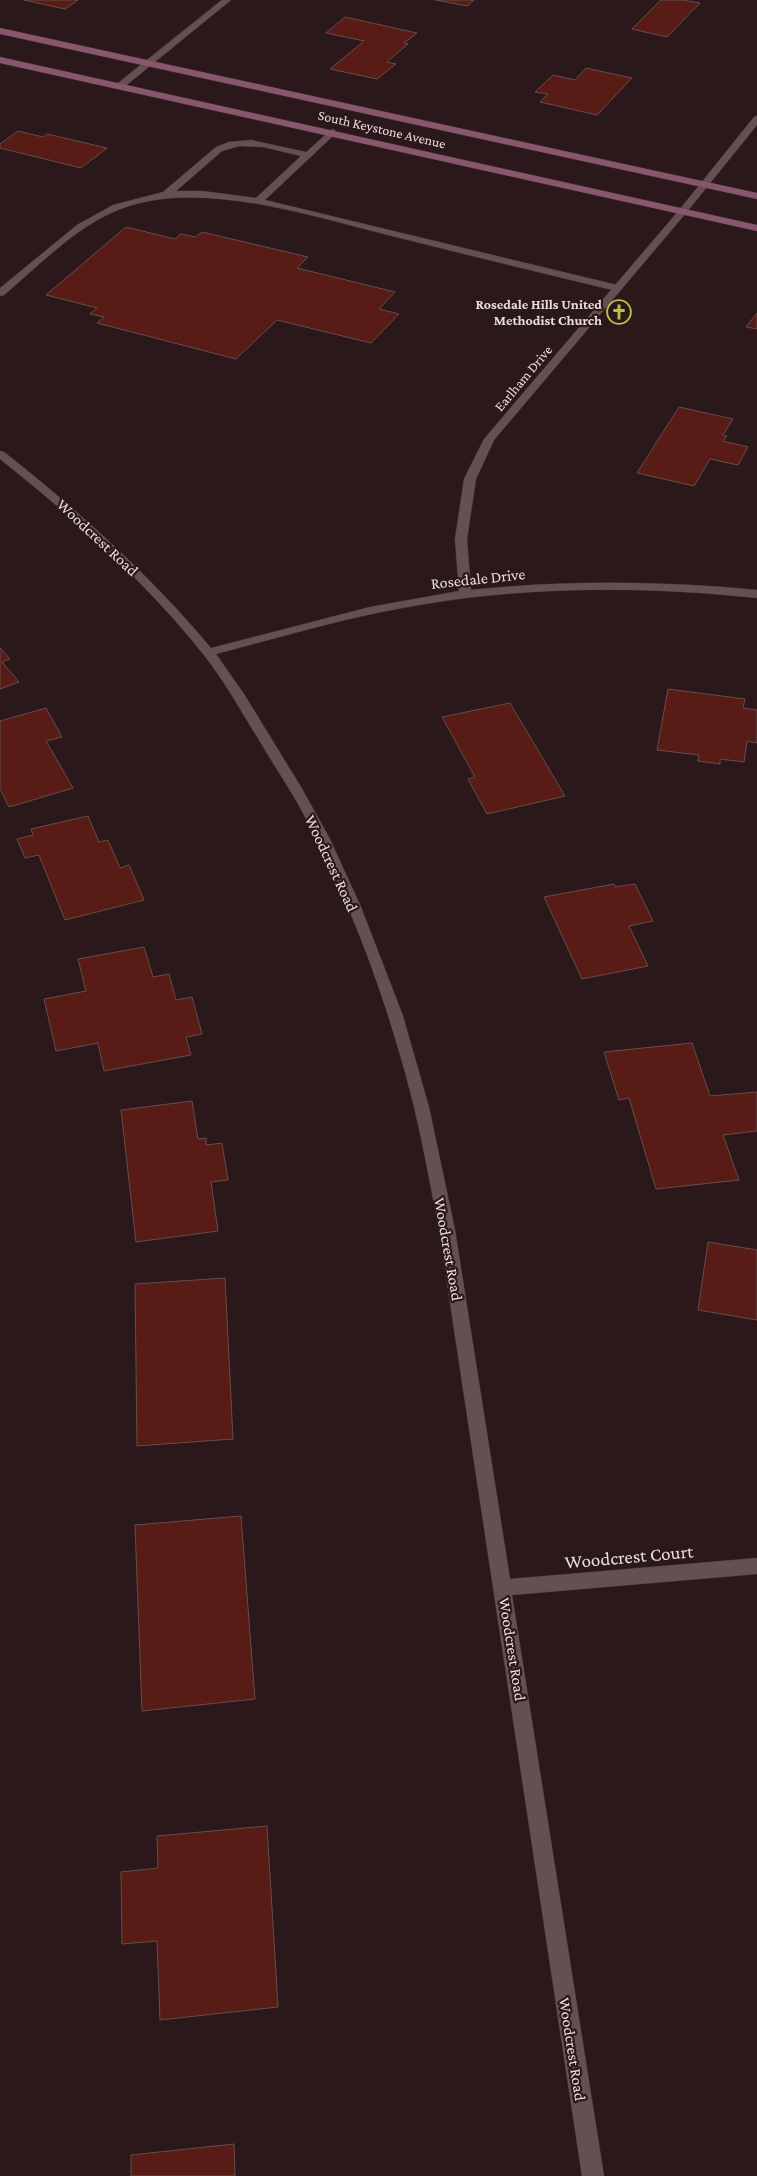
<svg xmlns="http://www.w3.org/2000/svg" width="757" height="2176" font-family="'Crimson Pro',serif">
<rect width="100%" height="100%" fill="#2b181b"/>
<!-- building -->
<path fill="#591b15" stroke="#644e4a" d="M24 0H78L65 9Z
M435 0H474L467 6Z
M661 0H682L700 3 667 37 632 29Z
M345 17 417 33 404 43 408 44 387 62 396 64 377 79 330 69 364 41 326 33Z
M586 68 632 78 597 115 540 102 548 94 535 92 553 75 575 80Z
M18 131 43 137 47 134 107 148 81 168 0 148V144Z
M126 227 175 239 181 234 195 237 202 232 308 257 297 268 395 292 379 309 399 314 371 343 277 320 236 359 97 323 104 317 90 314 97 308 46 295Z
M757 313V329L746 327Z
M679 407 733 419 723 435 727 436 723 441 748 447 738 465 710 459 694 486 637 473Z
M0 648 10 659 2 662 19 682 0 689Z
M668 689 745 699 743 708 757 710V743L747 741 744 762 720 759V764L698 761 699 755 657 750Z
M510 703 565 796 487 814 468 779 475 777 442 717Z
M46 708 62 737 46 741 73 788 9 807 0 789V721Z
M88 816 99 842 108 840 120 868 129 865 144 900 65 920 39 855 25 858 17 839 33 835 31 829Z
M614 884 615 887 635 884 653 921 629 926 648 966 582 979 544 897Z
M144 947 153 977 169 974 176 1000 192 997 202 1034 186 1037 191 1055 104 1071 98 1043 56 1051 44 999 86 991 78 959Z
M692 1043 710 1096 757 1092V1131L723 1135 739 1180 656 1189 629 1098 619 1100 604 1052Z
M192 1101 198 1139 206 1138V1145L222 1143 228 1180 211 1182 218 1231 136 1242 121 1110Z
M708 1242 757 1250V1320L698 1310Z
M225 1278 233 1439 137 1446 135 1284Z
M241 1516 255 1699 142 1711 135 1525Z
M267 1826 278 2007 160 2020 157 1941 122 1944 121 1872 158 1868 157 1836Z
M234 2144 235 2176H131V2155Z"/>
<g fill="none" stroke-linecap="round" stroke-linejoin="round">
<!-- lane casing -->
<g stroke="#423436" stroke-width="1">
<path id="lane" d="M332 129 335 130V134L265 200 617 285 622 288 617 291C542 273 467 255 392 236 313 217 208 181 129 206 81 221 42 263 4 295L0 296V288L77 225 113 205 163 192 216 147 229 142 251 140 306 152ZM240 146 263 147 301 156 256 198 202 191H176L222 151Z"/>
</g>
<!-- street casing -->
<g stroke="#423436" stroke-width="1">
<path id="street" d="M222 0H231L123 88H117V84Z
M757 116V125L686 213 494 440 476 479 467 539 471 590C567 580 661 581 757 590V598C646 586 535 586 425 604 354 615 285 636 216 654L244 694 301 787 329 837 361 907 403 1016 429 1107 455 1230 510 1579 757 1558V1574L512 1595 604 2176H582L439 1230C430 1184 422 1137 410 1091 384 991 347 893 297 802 285 781 271 761 259 740 241 711 225 682 204 655 145 581 74 518 0 459V451L4 452C79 511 149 574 211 648L370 607 459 591 455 539 464 479 484 439 680 209 754 117Z"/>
</g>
<!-- secondary casing -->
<g stroke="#423436" stroke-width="1">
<path id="secondary" d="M0 28 757 193V199L0 34Z
M0 57 757 225V231L0 63Z"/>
</g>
<!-- lane -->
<use href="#lane" fill="#654f52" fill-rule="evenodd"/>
<!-- street -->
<use href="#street" fill="#654f52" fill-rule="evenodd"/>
<!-- secondary -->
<use href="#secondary" fill="#88576c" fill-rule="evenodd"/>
</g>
<!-- icons -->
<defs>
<g id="church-ring" transform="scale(1.25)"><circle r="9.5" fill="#2b181b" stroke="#b9c046" stroke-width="1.5"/><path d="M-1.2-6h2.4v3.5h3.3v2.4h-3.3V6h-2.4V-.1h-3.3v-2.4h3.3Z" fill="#b9c046"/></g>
</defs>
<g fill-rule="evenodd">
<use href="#church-ring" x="619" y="312"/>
</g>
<g text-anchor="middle" stroke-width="4.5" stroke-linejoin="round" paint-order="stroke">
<!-- far-street labels -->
<g font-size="14" fill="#eadcde" stroke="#2b181b">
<text transform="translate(382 129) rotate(13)" y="5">South Keystone Avenue</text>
<text transform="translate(523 378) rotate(-50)" y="5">Earlham Drive</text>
</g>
<!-- far-poi labels -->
<g font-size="14" font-weight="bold" fill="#eadcde" stroke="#2b181b" text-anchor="end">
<text x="602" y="309">Rosedale Hills United<tspan x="602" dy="16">Methodist Church</tspan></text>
</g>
<!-- street labels -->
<g font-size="16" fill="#eadcde" stroke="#2b181b">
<text transform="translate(98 537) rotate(43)" y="6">Woodcrest Road</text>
<text transform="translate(478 578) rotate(-6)" y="6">Rosedale Drive</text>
<text transform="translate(332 863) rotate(65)" y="6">Woodcrest Road</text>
<text transform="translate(449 1249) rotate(80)" y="6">Woodcrest Road</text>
<text transform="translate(513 1649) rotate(81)" y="6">Woodcrest Road</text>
<text transform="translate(573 2049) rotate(81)" y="6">Woodcrest Road</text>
</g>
<!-- near-street labels -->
<g font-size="19" fill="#eadcde" stroke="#2b181b">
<text transform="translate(629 1556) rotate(-5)" y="7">Woodcrest Court</text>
</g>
</g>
</svg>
